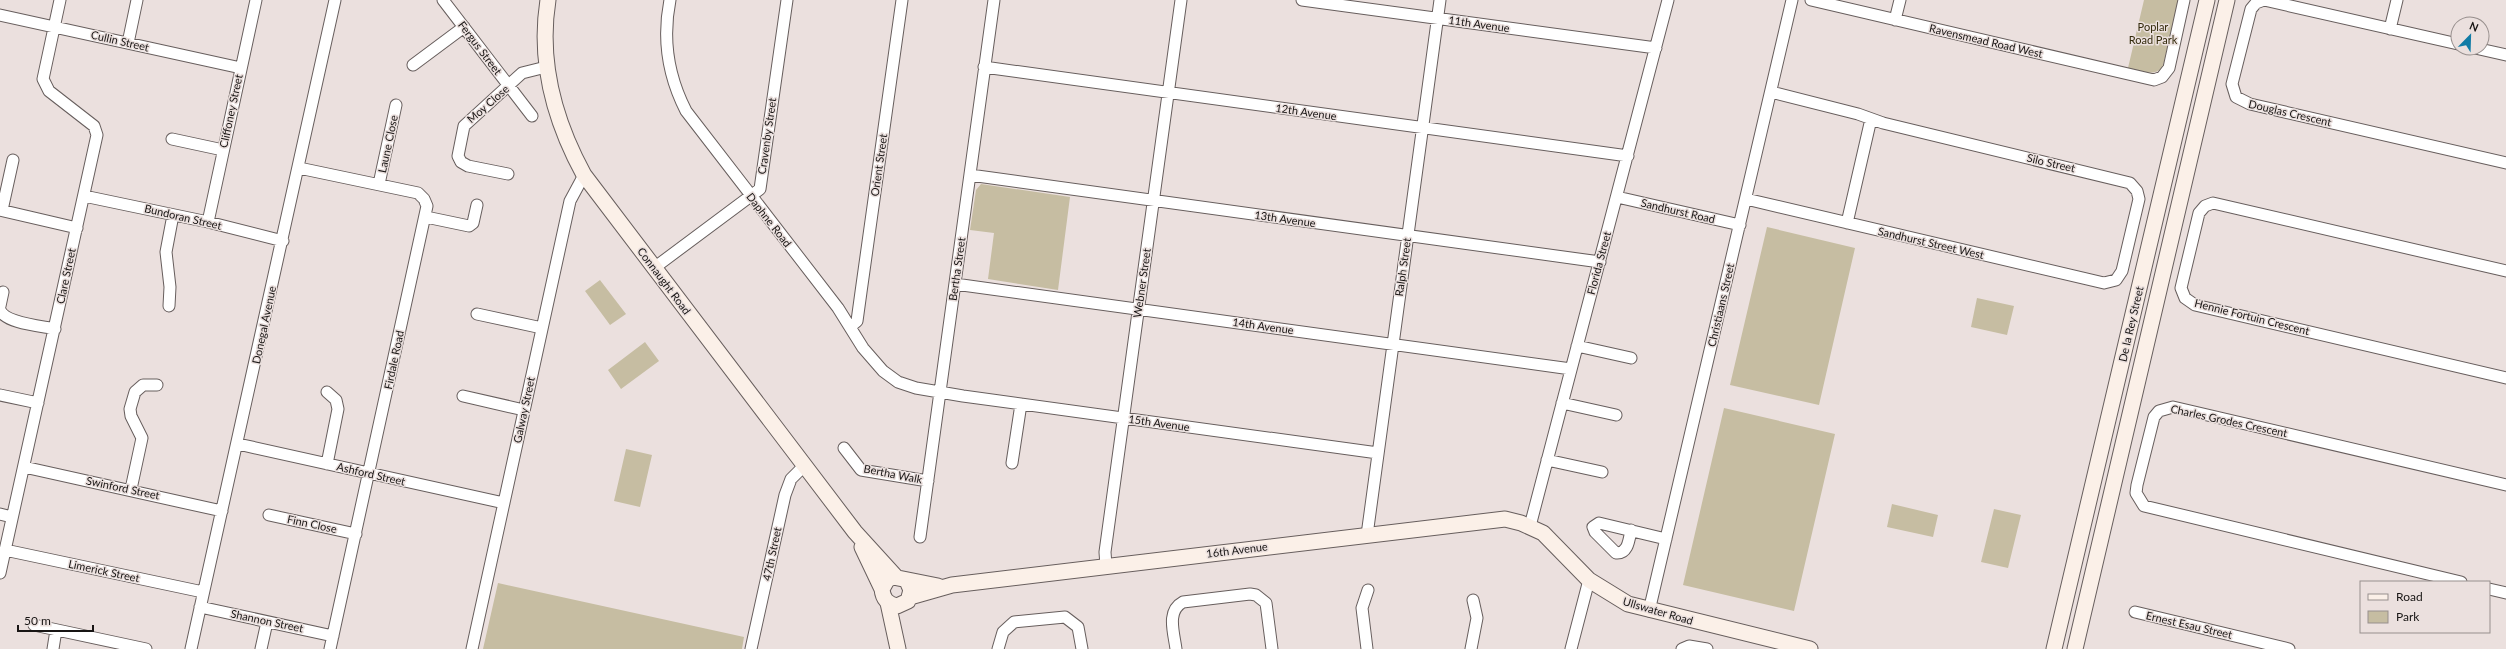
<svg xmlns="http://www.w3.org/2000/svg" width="2506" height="649" font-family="Lato,sans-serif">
<rect width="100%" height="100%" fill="#ebe0de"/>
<!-- green -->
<path fill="#c6bda2" d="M2144 0H2178L2163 66C2156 78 2139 70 2128 68Z
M981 184 1070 197 1058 290 988 279 994 233 970 230 976 190Z
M1767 227 1855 248 1819 405 1730 385Z
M600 280 626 314 610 325 585 291Z
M1977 298 2014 306 2007 335 1971 327Z
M645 342 659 361 621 389 608 370Z
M1724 408 1835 434 1794 611 1683 585Z
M626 449 652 455 640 507 614 501Z
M1892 504 1938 515 1933 537 1887 527Z
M1994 509 2021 515 2008 568 1981 562Z
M498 583 744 637 742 649H483Z"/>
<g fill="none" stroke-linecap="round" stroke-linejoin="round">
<!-- street casing -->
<g stroke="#675e5d" stroke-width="13">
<path id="street" d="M443 0 532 116
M670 0C662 40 668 76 686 111L838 308 863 348 883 371 898 382 916 388 963 396 1378 453
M1302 0 1656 48
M1811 0 2154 80 2162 77 2169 68 2184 0
M0 15 241 68
M1895 20 1900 0
M2390 29 2397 0
M128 43 137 0
M2458 44 2264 0 2256 3 2251 9 2232 84 2236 97 2250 104 2506 163
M2475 48 2506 55
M413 65 464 27
M984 67 1628 156
M172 139 223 150
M299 168 418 193 424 199 427 206 330 649
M508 174 468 166 461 162 458 156 464 126 522 73 546 67
M970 175 1600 262
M379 184 396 105
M84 196 208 222 283 241
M1617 197 1740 225
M1746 199 2104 283 2116 280 2122 271 2139 199 2137 191 2130 183 1883 123 1858 114 1771 92
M0 210 77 228
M2 210 13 160
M426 217 469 226 473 223 477 205
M208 222 256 0
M1847 223 1871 119
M654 268 760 189 787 0
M2506 271 2213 203 2205 206 2199 213 2181 288 2185 298 2195 305 2506 378
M955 284 1571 369
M0 306 3 292
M169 306 170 287 166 252 173 215
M0 310C5 323 41 326 55 329
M477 314 542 328
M850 327 857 321 861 292 902 0
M1577 346 1631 358
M0 395 38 403
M463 396 524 410
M1562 403 1616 415
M238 444 504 503
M844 448 861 470 928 481
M1547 460 1602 472
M1012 463 1021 404
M327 464 338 409 336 400 327 392
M24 467 222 511
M131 489 142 438 131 416 130 409 135 392 143 385H157
M0 514 12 517
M269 515 356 534
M1530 526 1668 0
M1631 530C1629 540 1628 554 1616 553L1595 532 1593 527 1599 523 1666 539
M1367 535 1440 0
M920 537 994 0
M5 550 203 592
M1106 566 1105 552 1181 0
M0 573 97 135 94 126 49 91 43 79 60 0
M2461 582 2144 506 2136 493 2137 485 2154 417 2159 411 2173 407 2506 485
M2489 589 2506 593
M200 607 333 636
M1649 611 1792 0
M2135 612 2289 649
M34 625 146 649
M53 649 56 630
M191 649 335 0
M261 649 267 622
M472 649 570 201 584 175
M751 649 785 495 791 479 804 466
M998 649 1003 632 1014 622 1065 617 1078 627 1082 649
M1176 649C1174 633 1166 611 1183 602L1250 594 1256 595 1266 603 1272 649
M1367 649 1362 608 1368 590
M1471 649 1477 618 1473 600
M1571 649 1589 580
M1682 649 1689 646 1707 649"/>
</g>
<!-- secondary casing -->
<g stroke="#675e5d" stroke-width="17">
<path id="secondary" d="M548 0C538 62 554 120 584 175L855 532 896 577
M862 547 882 589
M907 581 911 590 908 601 897 606C887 604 883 599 882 589L887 580 893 577 938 586
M910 597 952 585 1505 519 1521 523 1543 533 1589 580 1628 604 1810 649
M888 603 898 649
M2054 649 2207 0
M2075 649 2227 0"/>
</g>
<!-- street -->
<use href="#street" stroke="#fff" stroke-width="11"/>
<!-- secondary -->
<use href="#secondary" stroke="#fbf0e8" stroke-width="15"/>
</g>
<g text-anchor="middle" stroke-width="3" stroke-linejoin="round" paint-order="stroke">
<!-- street labels -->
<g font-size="11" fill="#181514" stroke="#ebe0de">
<text transform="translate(1479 24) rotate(8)" y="4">11th Avenue</text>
<text transform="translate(120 41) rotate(13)" y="4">Cullin Street</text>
<text transform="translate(1986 41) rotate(13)" y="4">Ravensmead Road West</text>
<text transform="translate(480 48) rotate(53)" y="4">Fergus Street</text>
<text transform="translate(488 104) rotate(-41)" y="4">Moy Close</text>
<text transform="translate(231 111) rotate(-78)" y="4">Cliffoney Street</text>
<text transform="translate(1306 112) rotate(8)" y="4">12th Avenue</text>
<text transform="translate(2290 113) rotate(13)" y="4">Douglas Crescent</text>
<text transform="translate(767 136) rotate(-82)" y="4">Cravenby Street</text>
<text transform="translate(388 144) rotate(-78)" y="4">Laune Close</text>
<text transform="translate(2051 163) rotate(13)" y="4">Silo Street</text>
<text transform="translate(879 165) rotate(-82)" y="4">Orient Street</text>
<text transform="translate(1678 211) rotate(13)" y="4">Sandhurst Road</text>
<text transform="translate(183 217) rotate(13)" y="4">Bundoran Street</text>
<text transform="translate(1285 219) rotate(8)" y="4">13th Avenue</text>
<text transform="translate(769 220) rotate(52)" y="4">Daphne Road</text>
<text transform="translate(1931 243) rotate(13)" y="4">Sandhurst Street West</text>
<text transform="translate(1599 263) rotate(-75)" y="4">Florida Street</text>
<text transform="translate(1403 267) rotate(-82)" y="4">Ralph Street</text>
<text transform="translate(957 269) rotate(-82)" y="4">Bertha Street</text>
<text transform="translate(66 276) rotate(-78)" y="4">Clare Street</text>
<text transform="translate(664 281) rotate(53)" y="4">Connaught Road</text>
<text transform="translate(1142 283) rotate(-82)" y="4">Webner Street</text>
<text transform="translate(1721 305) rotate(-77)" y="4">Christiaans Street</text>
<text transform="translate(2252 317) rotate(14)" y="4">Hennie Fortuin Crescent</text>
<text transform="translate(2131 324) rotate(-77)" y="4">De la Rey Street</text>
<text transform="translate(264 325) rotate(-78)" y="4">Donegal Avenue</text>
<text transform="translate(1263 326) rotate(8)" y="4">14th Avenue</text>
<text transform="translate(394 360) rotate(-78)" y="4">Firdale Road</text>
<text transform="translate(524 410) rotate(-78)" y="4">Galway Street</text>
<text transform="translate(2229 421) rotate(12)" y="4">Charles Grodes Crescent</text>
<text transform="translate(1159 423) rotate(8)" y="4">15th Avenue</text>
<text transform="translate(371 474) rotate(13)" y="4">Ashford Street</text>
<text transform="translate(893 474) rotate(11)" y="4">Bertha Walk</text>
<text transform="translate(123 488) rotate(12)" y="4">Swinford Street</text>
<text transform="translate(312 524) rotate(12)" y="4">Finn Close</text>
<text transform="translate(1237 550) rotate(-7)" y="4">16th Avenue</text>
<text transform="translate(772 554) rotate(-78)" y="4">47th Street</text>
<text transform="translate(104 571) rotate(12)" y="4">Limerick Street</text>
<text transform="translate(1658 611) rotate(16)" y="4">Ullswater Road</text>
<text transform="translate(267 621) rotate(12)" y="4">Shannon Street</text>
<text transform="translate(2189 625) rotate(13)" y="4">Ernest Esau Street</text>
</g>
<!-- park labels -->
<g font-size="11" fill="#332a0b" stroke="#ebe0de">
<text x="2153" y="31">Poplar<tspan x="2153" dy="13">Road Park</tspan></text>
</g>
</g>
<!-- legend -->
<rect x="2360" y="581" width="130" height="52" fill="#ebe0de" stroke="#978f8d"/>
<rect x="2368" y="594" width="20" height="6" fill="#fbf0e8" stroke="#978f8d"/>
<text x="2396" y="601" font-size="12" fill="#181514">Road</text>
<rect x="2368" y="611" width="20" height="12" fill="#c6bda2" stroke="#978f8d"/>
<text x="2396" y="621" font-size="12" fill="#181514">Park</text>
<!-- north arrow -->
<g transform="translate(2470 36) rotate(23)"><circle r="19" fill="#ebe0de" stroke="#978f8d"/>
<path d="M0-3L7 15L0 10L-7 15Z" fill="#117ca6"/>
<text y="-6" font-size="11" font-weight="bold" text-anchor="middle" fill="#181514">N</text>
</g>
<!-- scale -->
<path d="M18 625v6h75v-6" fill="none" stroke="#181514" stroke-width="2"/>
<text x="24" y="625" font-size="12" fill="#181514" stroke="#ebe0de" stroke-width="3" paint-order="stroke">50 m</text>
</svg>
